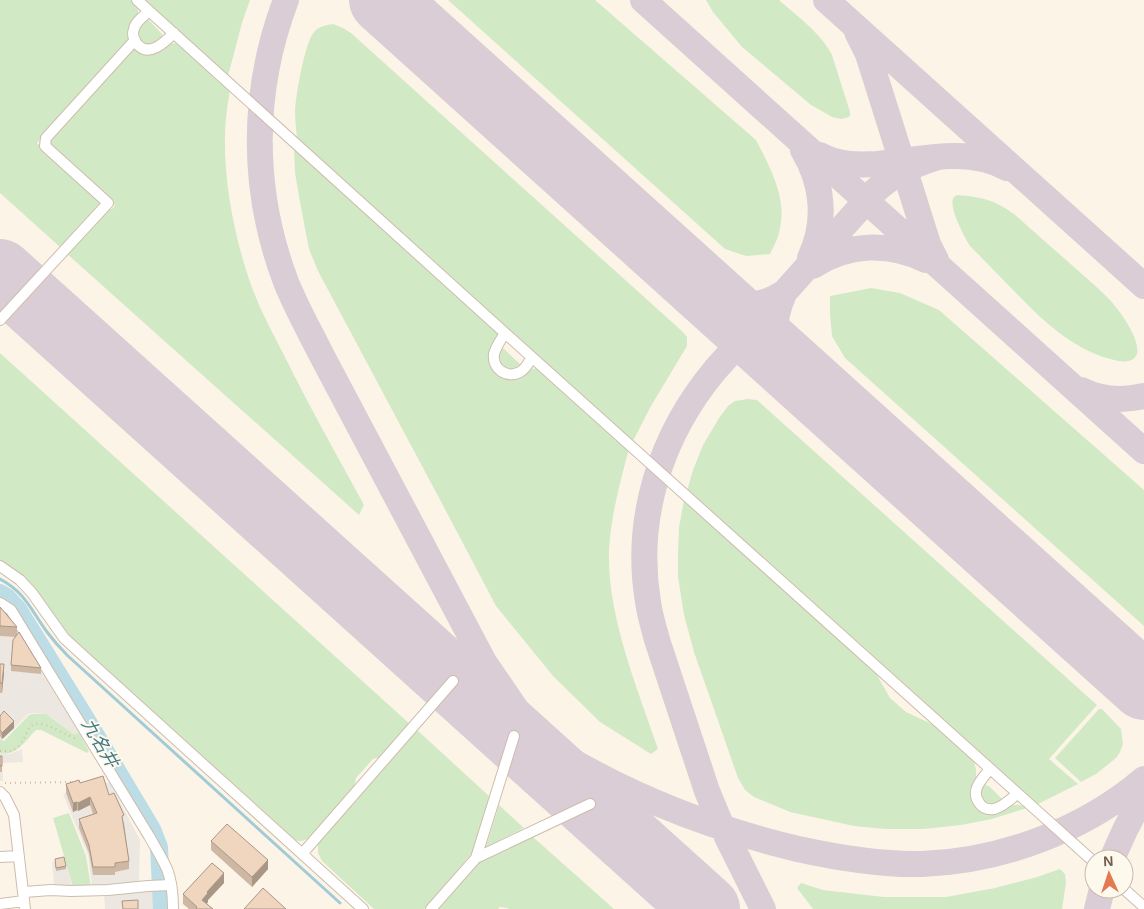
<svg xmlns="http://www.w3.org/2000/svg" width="1144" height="909" font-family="Helvetica,'Noto Sans JP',sans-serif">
<rect width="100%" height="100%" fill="#fcf5e7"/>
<!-- industrial -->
<path fill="#ece7e0" d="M0 614 19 636 79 733 75 734 46 714 32 713 28 714 3 740 0 739Z
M22 749 23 762 2 763 3 781H0V753L3 754H10Z
M78 783H110L140 840 139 883 92 886 88 855 63 794 79 788Z
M65 860 72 885H54L52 862Z
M158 889 159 909H105L104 893Z"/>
<!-- green -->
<path fill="#d2e9c6" d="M0 0H131L138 7V14L130 39 37 143 102 202 61 248 0 193Z
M144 0H250L242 23 228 76Z
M448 0H595L756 140C770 167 787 198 780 228 779 237 774 246 770 254L746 256 725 249Z
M706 0H779C798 17 820 32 832 55L850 112V115L849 117 841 119 832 117 811 105 742 47 713 12Z
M149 20 162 34V38L155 45H143L137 38 138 28 144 21Z
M333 24 343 28 351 33 683 332 687 337V346L651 406 633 441 297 138C296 129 295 120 295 110 296 95 305 40 315 31 320 26 327 25 333 24Z
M176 43 230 89C228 104 225 119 225 134 224 183 234 234 249 279 258 306 271 330 284 355 309 406 337 455 364 505L359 515 66 253 106 209H112L115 205 49 145 48 140 133 47Z
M294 147 497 332 498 337 497 374 538 368 629 449C620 482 611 516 609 550 607 616 637 687 658 749L651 754 600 722 553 676 496 606 438 496 318 271 309 249 302 213 295 173Z
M958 195C981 197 995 200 1014 214 1034 232 1054 249 1074 267 1084 276 1095 285 1105 295 1116 305 1141 338 1137 354 1134 362 1125 362 1118 361 1075 352 1044 322 1015 292 1000 277 985 261 970 246 965 238 947 205 954 197 955 196 956 195 958 195Z
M871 288 900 293 939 310 1144 490V626L845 358 832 336 830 314V296Z
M502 347 521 365 517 369 504 371 497 360 500 349Z
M0 353 411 725 383 756 373 759 356 778 354 788 314 834C308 839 302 843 294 840L112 678 71 637 44 603 0 563Z
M748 399 757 400 1097 705 1049 759 1078 784 1036 805 687 491 693 470 703 445 719 418 728 406 735 401Z
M684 500 873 668 890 698 906 712 934 725 974 761 976 770V779L973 784 971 791 976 805C986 806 997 808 1007 806 1015 805 1019 803 1027 808L992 819 961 825 924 829H885L854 826 790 812 754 797 745 790 738 778 694 652 684 615 678 577V554L679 527Z
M1099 709H1102L1121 729 1123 744 1120 752 1116 758 1096 774 1081 782 1055 758Z
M32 714H46L74 734 79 733 89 751 87 753 41 730H36C26 740 16 757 0 753V739L4 741 29 715Z
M416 729 489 796 477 847 424 909H374L322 861 318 853V841Z
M983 784 989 786 1003 800C991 806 990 807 980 798L981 786Z
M499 805 524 828 486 847Z
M69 813 86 856 91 887H73L53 818Z
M533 837 614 909H509L507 908 500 907 498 909H438L482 860 492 854Z
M1060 869 1065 874 1066 883 1062 909H813L797 888 801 883 823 890 884 897H946L995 888 1037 877Z"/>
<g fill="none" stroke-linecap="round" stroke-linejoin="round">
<!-- stream -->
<path stroke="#a2cbd7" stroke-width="3" d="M0 579C25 592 31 610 47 632 53 640 60 648 68 656L340 903"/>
<!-- river -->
<path stroke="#bcdde5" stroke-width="18" d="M0 593 7 597 18 609 85 717 152 829 159 847 162 909"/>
<!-- taxiway -->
<path stroke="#dacdd6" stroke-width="26" d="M286 0C251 92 251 190 286 282 296 307 309 330 321 354L484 662 525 722 539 741 574 782 629 840
M643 0 1144 451
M826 0 1144 286
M857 32 868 54 928 244 936 260
M803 150C823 183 827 222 810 258
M820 155C838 165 857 165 877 164 919 160 967 146 1007 168
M813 266C848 243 889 242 926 260
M701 287C708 291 714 297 722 300 741 309 766 305 783 293
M783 296C770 327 774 346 794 371
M1081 390C1101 400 1123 401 1144 396
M429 659 486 703 522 729
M557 752C631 797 714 829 798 849 839 858 880 865 922 864 1001 861 1083 831 1144 779
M1112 859 1125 830 1144 794
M763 909 722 827 707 791 658 643C654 629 650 616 648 602 634 517 661 435 715 370L875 191C895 173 912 165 938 157
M1097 909 1102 889"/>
<!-- runway -->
<path stroke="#dacdd6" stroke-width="68" d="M383 0 1144 686
M0 273 706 909"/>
<!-- minor casing -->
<g stroke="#cdbdad" stroke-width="12">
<path id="minor" d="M137 0 505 333 1094 862
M149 11C144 16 135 22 134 29 132 34 134 40 137 44 149 58 165 42 174 33
M0 320 108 203 45 146 46 138 135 40
M505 333C501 340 496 346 494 354 492 369 507 379 520 372 526 369 529 362 532 357
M0 566 20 580 32 593 64 638 77 650 363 909
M0 603 11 610 149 836C155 847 162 858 167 869 172 881 173 896 173 909
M990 769C982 779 969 791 980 804 983 808 988 810 994 809 1003 807 1011 799 1017 794
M0 792 5 797 14 815 25 909
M302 854 453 681
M0 857 19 856
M476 858 590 804
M1124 889 1144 907
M24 892 51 890 71 891 108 890 148 886 171 885
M0 904 24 901
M431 909 476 858 514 736"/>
</g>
<!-- path -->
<path stroke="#d6b9a2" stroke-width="2" stroke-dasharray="1 4" stroke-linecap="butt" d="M0 751C4 751 8 752 12 751 16 749 21 745 23 740 28 732 28 722 41 724 50 725 68 736 77 739
M5 783 73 782"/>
<!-- minor -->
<use href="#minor" stroke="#fff" stroke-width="10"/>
</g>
<!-- wall -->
<path fill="#ceb8a4" d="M0 607 17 627V634L41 668V674L11 671V665L16 637 0 636Z
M0 664 4 673 2 693H0Z
M0 716 14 728 2 739 0 736Z
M0 756H2V772H0Z
M80 783 109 795 124 823 129 861V869L115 872V875H93L89 853 79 828V819L93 814 90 805 78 811 77 810 73 812 66 793V784Z
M211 841 268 869 252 887 211 850Z
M55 859 66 866V869L56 871Z
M224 883 208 900V902L207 904 213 909H189L183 904V894Z"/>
<!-- shaded-wall -->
<path fill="#a89686" d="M4 664V673L2 693V683Z
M14 721V728L2 739V733Z
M90 797V805L78 811V803Z
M77 802V810L73 812V803Z
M268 860V869L252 887V877Z
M224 873V883L208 900V902L202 909V900L207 892Z"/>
<!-- building -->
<path fill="#f0d6bf" stroke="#a89686" d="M0 607 1 608 17 627 0 626Z
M19 632 41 668 11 665 13 640Z
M0 664H4L2 683H0Z
M4 711 14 721 2 733 0 730V716Z
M0 756H2V766H0Z
M103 776 109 795 114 793 124 815 122 816 129 861 115 863V867H93L89 845 79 819 97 813 90 797 78 803 77 802 73 803 66 784 79 780 80 783Z
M227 824 268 860 252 877 211 841Z
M64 857 66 866 56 868 55 859Z
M212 863 224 873 207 892 208 893 202 900 213 909H196L197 907 183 894Z
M263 888 286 909H244Z
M138 900V909H123L122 901Z"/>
<g text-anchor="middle" stroke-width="4" stroke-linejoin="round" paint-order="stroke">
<!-- water labels -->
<g font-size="18" font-style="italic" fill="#467987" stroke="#fef9ed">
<text transform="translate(100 743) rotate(59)" y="6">九名井</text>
</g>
</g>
<!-- north arrow -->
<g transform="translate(1109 874) rotate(357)"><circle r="24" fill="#fef9ed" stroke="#c7bbad"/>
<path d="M0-4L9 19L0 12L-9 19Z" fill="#e27950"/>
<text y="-8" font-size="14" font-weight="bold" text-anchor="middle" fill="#755d4c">N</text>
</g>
</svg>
